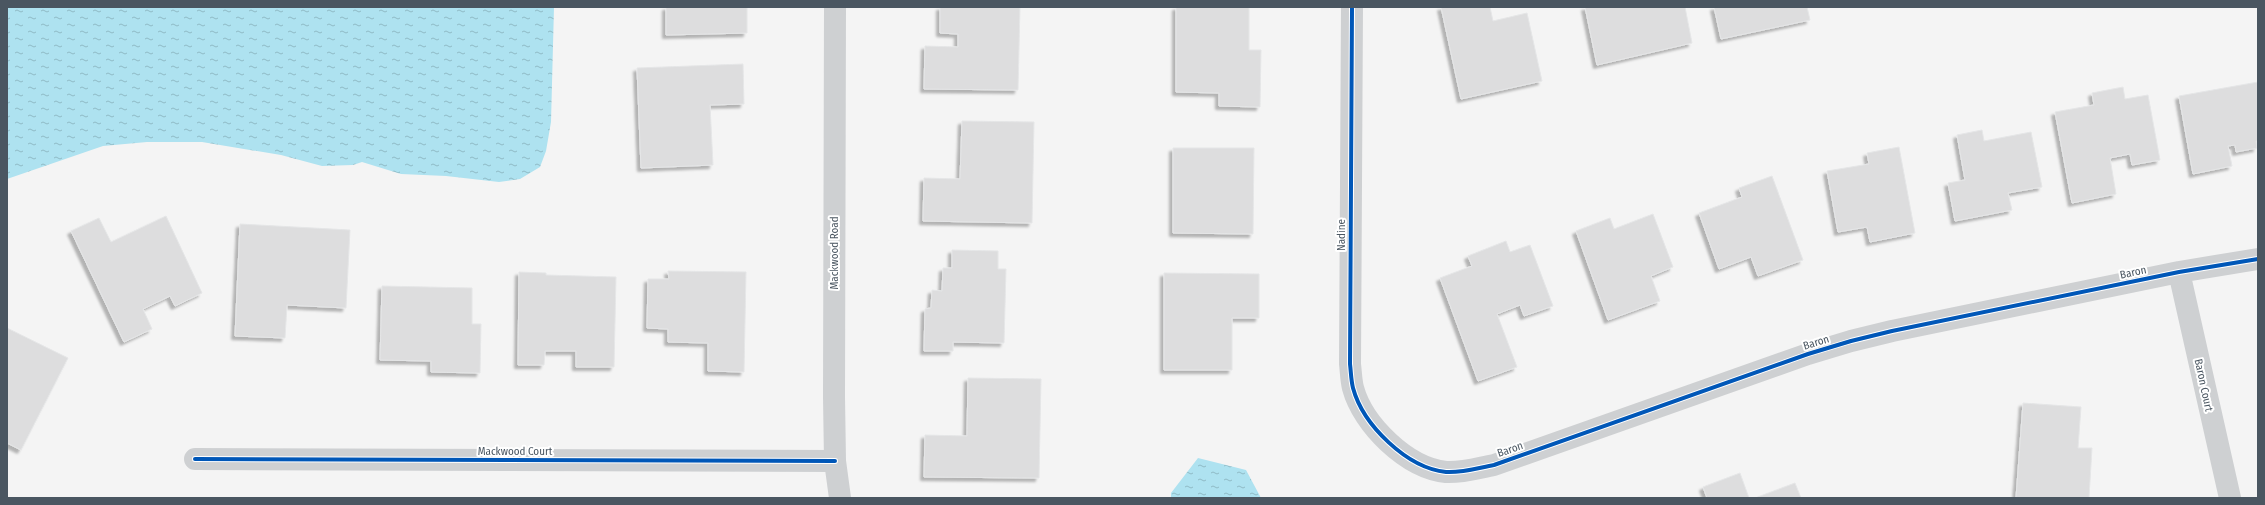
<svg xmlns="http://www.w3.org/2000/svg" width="2265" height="505" font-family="'Fira Sans Condensed',sans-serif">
<defs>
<pattern id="water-ripples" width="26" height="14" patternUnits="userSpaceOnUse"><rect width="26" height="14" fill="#aee2f0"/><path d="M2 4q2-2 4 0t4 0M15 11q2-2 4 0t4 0" fill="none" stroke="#90bac6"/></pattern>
<filter id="shadow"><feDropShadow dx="-3.5" dy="3.5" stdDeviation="1" flood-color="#0004"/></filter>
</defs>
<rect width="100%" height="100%" fill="#f4f4f4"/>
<!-- water -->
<path fill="url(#water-ripples)" d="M7 7H554L551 122 546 151 540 167 520 179 499 182 446 176 401 174 362 162 353 165 322 166 281 155 202 142H147L103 146 7 179Z
M1198 458 1246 470 1261 498H1171V493Z"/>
<!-- building -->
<path fill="#ddddde" stroke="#e5e6e7" filter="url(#shadow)" d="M666 7H747V33L666 35Z
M940 7H1020L1018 90 924 89 925 46 958 47V34L940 33Z
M1176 7H1249V50H1261L1260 107 1219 106V93L1176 92Z
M1441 7H1490L1493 21 1527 13 1542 81 1461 99Z
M1585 7H1685L1692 43 1597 65Z
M1714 7H1807L1810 20 1721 39Z
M743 64 744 104 710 105 713 165 641 168 637 68Z
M2258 82V141H2256L2257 148 2236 152 2235 145 2228 146 2232 166 2193 174 2179 96Z
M2123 87 2125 99 2148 95 2160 160 2132 165 2130 154 2110 158 2116 194 2072 203 2055 112 2094 105 2092 93Z
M962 121 1034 122 1032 223 923 221 924 178 960 179Z
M1982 130 1984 141 2031 132 2042 187 2008 193 2012 210 1955 221 1948 183 1965 180 1957 135Z
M1899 147 1915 233 1870 242 1867 227 1838 232 1827 171 1869 164 1867 153Z
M1173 148H1254L1253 234 1173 233Z
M1772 176 1803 260 1758 276 1751 257 1719 269 1699 213 1742 197 1739 188Z
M1653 214 1673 267 1651 276 1660 301 1608 320 1576 231 1610 218 1614 229Z
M166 216 202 293 175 306 170 296 143 309 152 329 124 342 71 231 99 218 111 242Z
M240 224 350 230 346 308 287 305 285 338 235 336Z
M1506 241 1510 252 1530 245 1553 306 1524 316 1520 305 1497 314 1517 367 1478 381 1440 278 1472 266 1468 256Z
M952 250 998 251V269H1006L1004 343 953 342V351H924L925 309 931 308 932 290 942 291 943 268H952Z
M668 271 746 272 744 372 708 371V343L668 342V329L647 328 648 279H669Z
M519 272 546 273V275L616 277 614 367H576V351H545L544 365H518Z
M1164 273 1259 274V318H1232V370H1164Z
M382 286 472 288V324H481L480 373 431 372V361L380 360Z
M7 328 68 358 21 450 7 443Z
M968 378 1041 379 1039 478 924 477 925 435 967 436Z
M2023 403 2081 407 2078 448H2092L2089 498H2016Z
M1740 473 1749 498H1707L1703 487Z
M1795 483 1801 498H1755Z"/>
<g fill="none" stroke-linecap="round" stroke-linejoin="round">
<!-- minor -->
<path stroke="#ced0d2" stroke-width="22" d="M835 7 834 397 835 461 840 498
M1352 7 1350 364C1351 372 1351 380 1353 388 1363 425 1407 468 1446 472 1462 473 1478 468 1494 465L1808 354 1851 341 1892 331 2179 272 2258 259
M2179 272 2230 498
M195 459 835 461"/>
<!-- cycleway casing -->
<g stroke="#fff" stroke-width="6">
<path id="cycleway" d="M1352 7 1350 364C1351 372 1351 380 1353 388 1363 425 1407 468 1446 472 1462 473 1478 468 1494 465L1808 354 1851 341 1892 331 2179 272 2258 259
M195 459 835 461"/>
</g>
<!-- cycleway -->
<use href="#cycleway" stroke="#0057b8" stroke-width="4"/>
</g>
<g text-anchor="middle" stroke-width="4" stroke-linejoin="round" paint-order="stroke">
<!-- street labels -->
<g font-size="11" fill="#4a5661" stroke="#fff">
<text transform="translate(1341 235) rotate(-90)" y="4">Nadine</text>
<text transform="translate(834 253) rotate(-90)" y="4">Mackwood Road</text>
<text transform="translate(2133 272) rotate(-12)" y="4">Baron</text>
<text transform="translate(1816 342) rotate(-17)" y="4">Baron</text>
<text transform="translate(2204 385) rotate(78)" y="4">Baron Court</text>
<text transform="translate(1510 449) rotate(-19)" y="4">Baron</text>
<text x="515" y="455">Mackwood Court</text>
</g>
</g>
<!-- border -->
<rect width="2265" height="505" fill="none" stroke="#4a5661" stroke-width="16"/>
</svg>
